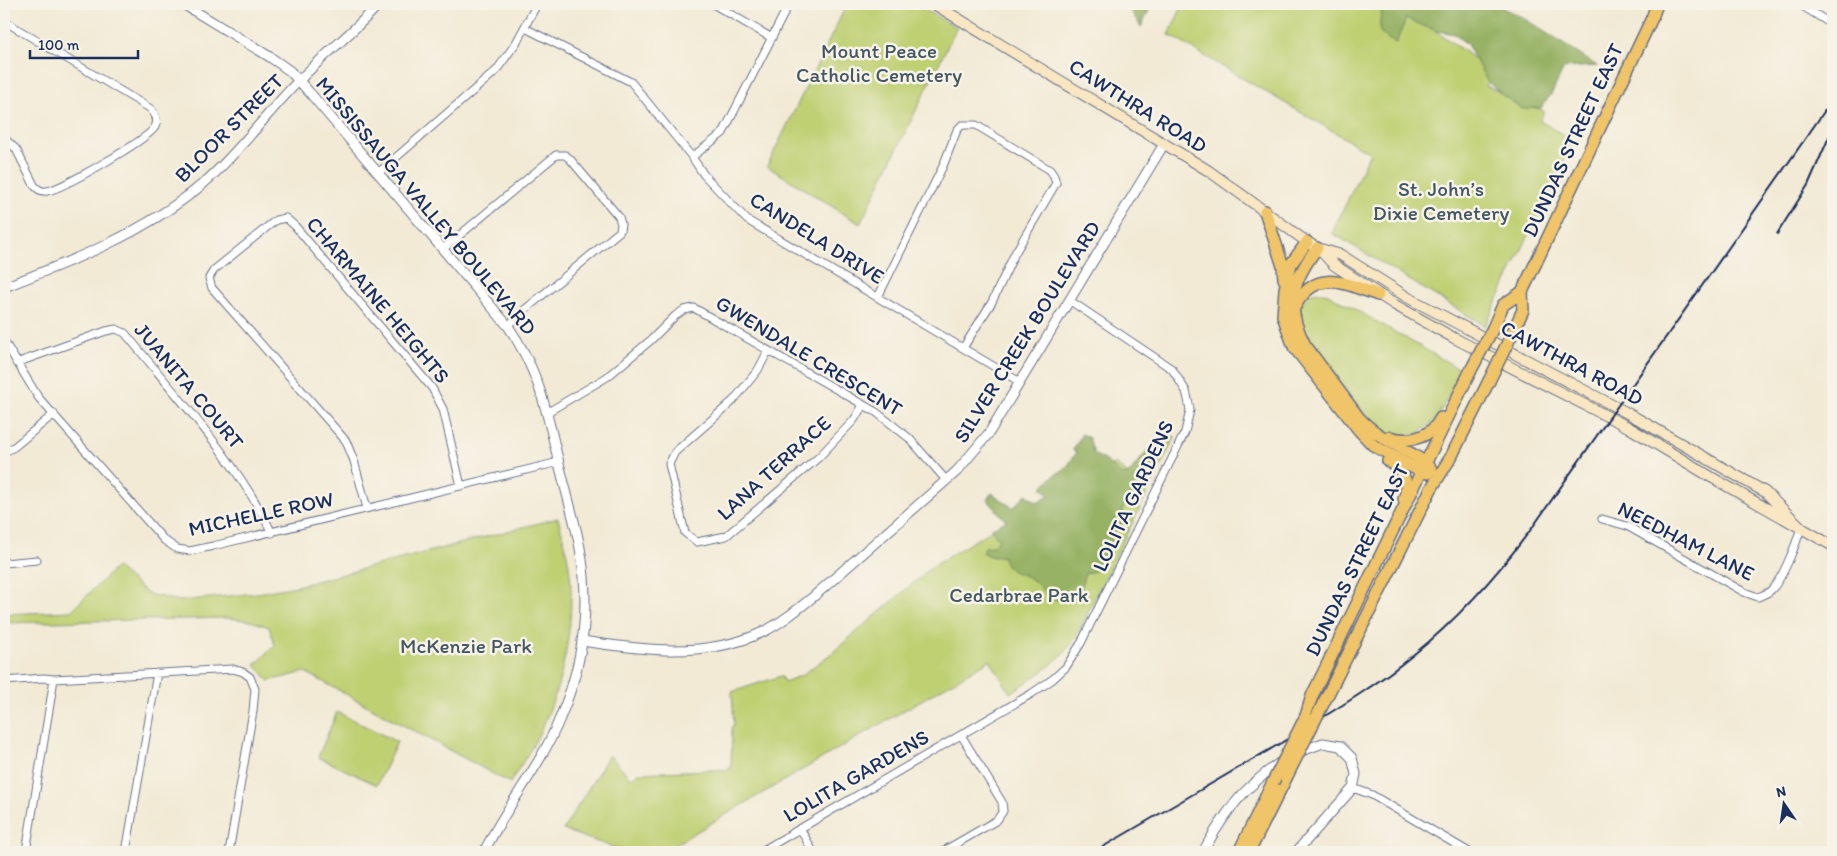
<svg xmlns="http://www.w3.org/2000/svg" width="1837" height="856" font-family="Itim,sans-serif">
<rect width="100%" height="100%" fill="#f7f3e8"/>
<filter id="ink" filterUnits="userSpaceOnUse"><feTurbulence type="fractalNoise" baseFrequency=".02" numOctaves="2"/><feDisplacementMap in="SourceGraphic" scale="10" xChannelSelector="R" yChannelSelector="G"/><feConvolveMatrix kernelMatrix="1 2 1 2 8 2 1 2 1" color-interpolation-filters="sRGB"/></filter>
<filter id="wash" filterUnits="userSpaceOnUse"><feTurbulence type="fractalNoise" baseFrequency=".0096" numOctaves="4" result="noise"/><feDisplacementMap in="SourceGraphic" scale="20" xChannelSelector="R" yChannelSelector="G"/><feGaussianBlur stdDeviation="1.12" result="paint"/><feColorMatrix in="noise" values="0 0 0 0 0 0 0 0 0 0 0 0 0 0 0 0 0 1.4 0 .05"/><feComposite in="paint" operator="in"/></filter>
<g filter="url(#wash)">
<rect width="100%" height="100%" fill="#f2ead5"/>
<!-- green -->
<path fill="#bfd073" stroke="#6d8068" d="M847 4H913L957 27 860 224 767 166Z
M1183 4H1381L1404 8 1494 73 1486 86 1544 111 1540 121 1574 141 1485 326 1332 233 1370 153 1169 35Z
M1318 292 1328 294 1463 371 1434 422 1415 435 1388 434 1370 420 1308 340 1301 329 1298 309 1309 294Z
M1173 435 1175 437 1074 641C1056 664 1034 678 1010 693L990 660 662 852H627L563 830 609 755 631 778 639 773 731 769 732 726 734 725 732 692 781 676 784 682 802 675 832 653 933 566 1087 472 1115 464 1127 473C1152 464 1160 457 1173 435Z
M558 518C564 540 570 563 571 586 572 636 562 685 541 730 532 749 520 766 510 783L305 672 269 681 255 665 275 645 269 627 251 621 229 618 4 623V614L71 611 116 567 148 594 180 601 257 593 297 586Z
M337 712 397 742 377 785 318 757Z"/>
<!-- forest -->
<path fill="#97b265" stroke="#597062" d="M1134 4H1152L1141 27 1130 9Z
M1379 4H1494L1522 17 1597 66 1564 68 1552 93 1541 108 1522 109 1501 94 1487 81 1467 44 1454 34 1437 31 1406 19 1396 43 1388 39 1380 32V19L1383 7Z
M1082 434 1089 438 1094 454 1106 461 1122 475H1128L1147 451 1155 454 1157 462 1135 480C1133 493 1133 499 1123 507V522L1112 534 1111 551 1102 561 1099 569 1092 572 1085 573C1082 579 1083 586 1080 591 1074 601 1061 603 1052 598 1044 594 1039 584 1031 579 1017 570 1010 576 1002 556L993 557 983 553 985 547 993 546 999 539 990 529 1006 521 987 499 992 493 1013 508 1026 494 1037 502 1049 495 1042 487 1052 477 1066 468 1077 452 1073 450Z"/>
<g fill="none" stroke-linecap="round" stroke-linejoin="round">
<!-- stream -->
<path stroke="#52b0d0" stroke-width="2" d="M1465 4 1473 7"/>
</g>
</g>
<g filter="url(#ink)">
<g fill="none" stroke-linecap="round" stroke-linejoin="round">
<!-- minor casing -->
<g stroke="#667088" stroke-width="9">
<path id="minor" d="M713 4 772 38
M1799 4 1833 25
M4 21 151 109C155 114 159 120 155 127 147 140 62 189 47 191 41 192 37 189 34 185L16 149 4 138
M525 28 631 82 692 157 704 175 747 220 1020 382
M692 157 723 133 789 4
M378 173 496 71 516 43 537 4
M443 249 556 155H565L570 159 619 217 621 224 620 231 522 312 508 326
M878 297 943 166 957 130 962 125H976L1050 170 1054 176 1056 183 1015 253 992 302 963 348
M4 341 38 397 164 540 177 549 190 551 213 546 559 462
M768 351 758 370 733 401 675 452 669 464 685 533 697 542 726 536 819 457 854 420 863 405
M16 363 106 331 116 329 125 333C177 397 236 459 272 533
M548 412 607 377 651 340 675 316 684 310 694 308 876 412 909 438 946 480
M4 452 14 447 54 414
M367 508 354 461 346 441 212 288 209 278 214 270 276 220 286 218 295 226 432 388 443 409 461 486
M1602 519 1627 526 1744 592 1758 597C1763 595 1769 593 1772 589 1783 578 1797 542 1801 527
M4 563 37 560
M4 681 44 678 54 679 233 669 243 672 250 677 255 689 253 711 229 852
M1353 788 1372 795 1469 852
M800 828 813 852
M26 852 54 679
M126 852 157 673
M760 852 1031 694 1053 679 1066 667 1081 643 1185 432 1190 410 1188 399 1186 391 1172 369 1069 300
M942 852 997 820 1003 811 1002 802 961 735"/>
</g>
<!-- tertiary casing -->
<g stroke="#667088" stroke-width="11">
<path id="tertiary" d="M183 4 270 57 290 71 310 93 508 326C540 373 546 410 559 463 568 501 581 539 584 577 588 625 579 674 560 718 541 766 506 806 484 852
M4 287C75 260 145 233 204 183 236 155 261 121 289 91 317 60 351 35 379 4
M582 641C642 650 706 659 763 632 781 623 797 610 813 597L957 471 989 433 1164 144
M1203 852C1216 828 1232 803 1252 785 1261 776 1273 768 1283 760
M1296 852 1353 788 1356 774 1352 758 1340 746 1323 743 1296 753"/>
</g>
<!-- secondary casing -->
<g stroke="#667088" stroke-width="12">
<path id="secondary" d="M934 4 1209 171 1307 242 1317 248 1341 255 1407 297 1633 416 1765 492 1801 527
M1320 250 1334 265 1395 305 1454 338 1628 427 1711 477 1833 546"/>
</g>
<!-- primary casing -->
<g stroke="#667088" stroke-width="14">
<path id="primary" d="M1265 211 1283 266 1284 279
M1307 242 1291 264 1285 289 1283 316 1294 347 1359 430 1373 445 1412 467 1428 473
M1317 248C1292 281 1284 306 1305 345L1359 418C1375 435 1395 444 1415 456 1421 459 1426 465 1431 469
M1294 308C1315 267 1344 283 1378 295
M1493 328 1503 305 1522 292 1652 18 1657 4
M1511 336 1523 310 1522 292
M1389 437C1409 443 1431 438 1441 418
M1388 461C1402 469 1411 483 1404 499
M1323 704 1431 489 1451 457 1489 381
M1306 716 1312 696 1470 372
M1239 852 1273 782
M1249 852 1286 778"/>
</g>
<!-- minor -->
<use href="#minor" stroke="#fff" stroke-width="7"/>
<!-- tertiary -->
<use href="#tertiary" stroke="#fff" stroke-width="9"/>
<!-- secondary -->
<use href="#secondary" stroke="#f9e7c3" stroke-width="10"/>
<!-- primary -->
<use href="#primary" stroke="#f0c469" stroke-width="11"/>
<!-- rail -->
<path stroke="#1b2f5e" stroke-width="2" d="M1777 234 1808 185 1833 128
M1094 852C1156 816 1219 779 1281 743 1326 715 1372 689 1413 655 1459 618 1497 575 1532 528L1833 99"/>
<!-- primary-bridge casing -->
<g stroke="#667088" stroke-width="14" stroke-linecap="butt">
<path id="primary-bridge" d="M1470 372 1493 328
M1489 381 1511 336
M1286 778 1323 704
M1273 782 1306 716"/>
</g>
<!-- primary-bridge -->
<use href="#primary-bridge" stroke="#f0c469" stroke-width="11"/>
</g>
</g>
<g text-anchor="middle" stroke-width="5" stroke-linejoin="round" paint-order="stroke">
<!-- park labels -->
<g font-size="21" fill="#445763" stroke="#f7f3e8">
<text x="879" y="58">Mount Peace<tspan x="879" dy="24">Catholic Cemetery</tspan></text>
<text x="1441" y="196">St. John’s<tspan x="1441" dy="24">Dixie Cemetery</tspan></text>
<text x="1019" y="602">Cedarbrae Park</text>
<text x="466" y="653">McKenzie Park</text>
</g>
<!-- street labels -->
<g font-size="21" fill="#1b2f5e" stroke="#f7f3e8">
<text transform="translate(1138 106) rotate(32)" y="7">CAWTHRA ROAD</text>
<text transform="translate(229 128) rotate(-45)" y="7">BLOOR STREET</text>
<text transform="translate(1573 140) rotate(-65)" y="7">DUNDAS STREET EAST</text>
<text transform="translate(426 206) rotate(50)" y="7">MISSISSAUGA VALLEY BOULEVARD</text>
<text transform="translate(817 238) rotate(32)" y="7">CANDELA DRIVE</text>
<text transform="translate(378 300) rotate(50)" y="7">CHARMAINE HEIGHTS</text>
<text transform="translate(1027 332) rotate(-58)" y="7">SILVER CREEK BOULEVARD</text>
<text transform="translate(809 356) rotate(31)" y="7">GWENDALE CRESCENT</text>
<text transform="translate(1572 363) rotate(28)" y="7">CAWTHRA ROAD</text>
<text transform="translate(189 386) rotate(50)" y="7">JUANITA COURT</text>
<text transform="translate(774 468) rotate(-42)" y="7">LANA TERRACE</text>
<text transform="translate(1133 496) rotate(-65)" y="7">LOLITA GARDENS</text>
<text transform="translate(261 514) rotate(-12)" y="7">MICHELLE ROW</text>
<text transform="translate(1686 541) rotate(27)" y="7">NEEDHAM LANE</text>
<text transform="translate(1357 560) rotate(-64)" y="7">DUNDAS STREET EAST</text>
<text transform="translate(856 776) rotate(-30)" y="7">LOLITA GARDENS</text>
</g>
</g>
<!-- margin -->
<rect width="1837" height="856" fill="none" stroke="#f7f3e8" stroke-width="20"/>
<!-- north arrow -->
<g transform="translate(1784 804) rotate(347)" stroke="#f7f3e8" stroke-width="4" paint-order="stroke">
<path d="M0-4L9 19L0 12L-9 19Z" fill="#1b2f5e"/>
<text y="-8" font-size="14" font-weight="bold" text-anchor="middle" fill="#1b2f5e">N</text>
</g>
<!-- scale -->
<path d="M30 50v8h108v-8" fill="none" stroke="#1b2f5e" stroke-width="2.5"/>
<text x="38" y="50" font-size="15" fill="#1b2f5e" stroke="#f7f3e8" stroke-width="4" paint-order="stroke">100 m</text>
</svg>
